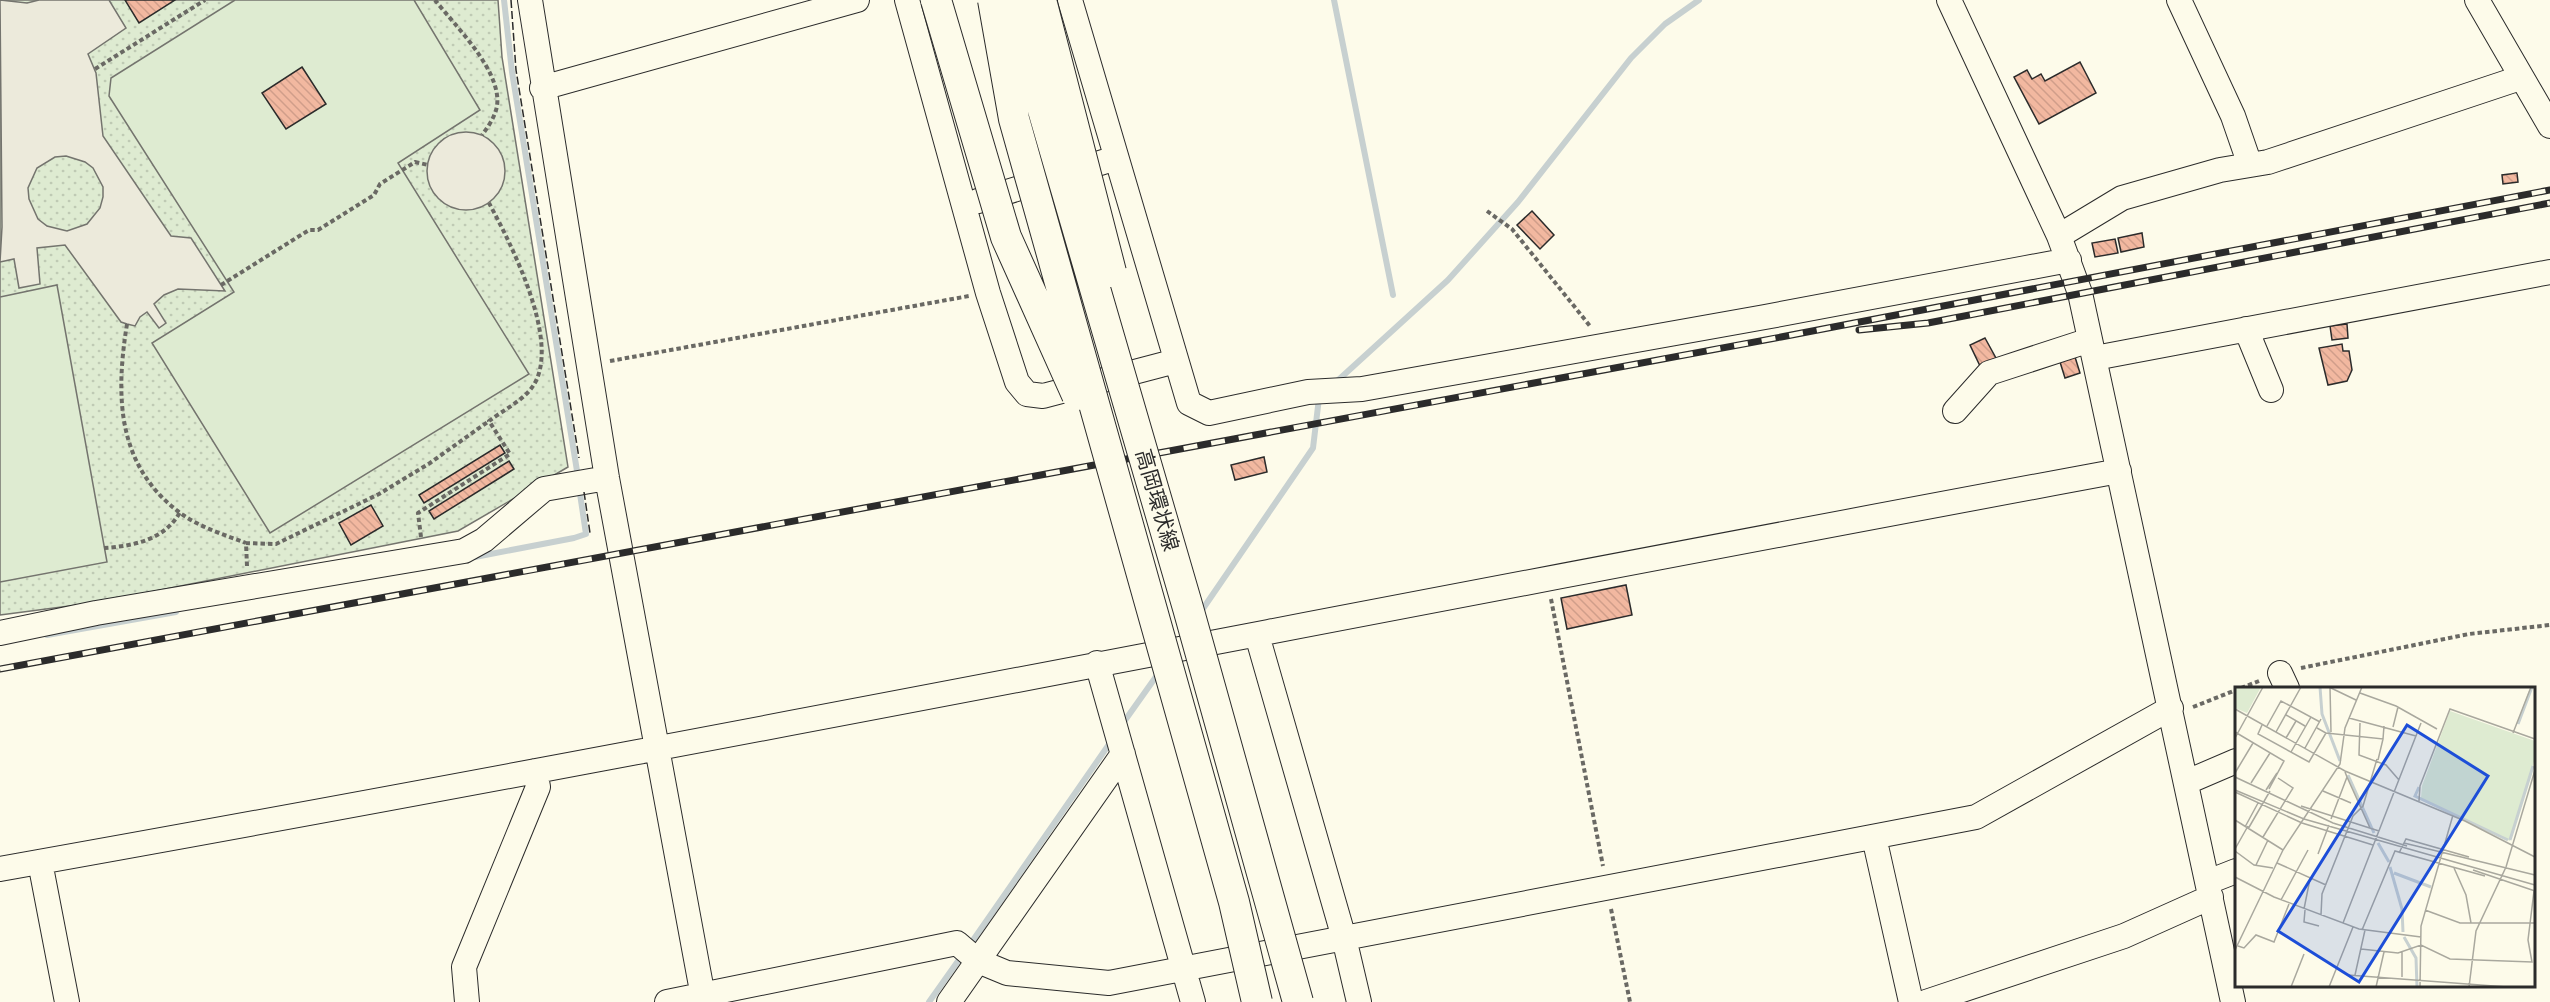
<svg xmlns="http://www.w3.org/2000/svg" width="2550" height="1002" font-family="Karla,'Noto Sans JP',sans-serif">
<defs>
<pattern id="park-dots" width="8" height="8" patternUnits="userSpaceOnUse" patternTransform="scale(1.5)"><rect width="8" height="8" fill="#deebd1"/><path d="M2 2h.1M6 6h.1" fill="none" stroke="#bfcab4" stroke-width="1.8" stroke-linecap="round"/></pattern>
<pattern id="building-back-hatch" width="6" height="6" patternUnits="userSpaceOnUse" patternTransform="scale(1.5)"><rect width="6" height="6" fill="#f2b8a0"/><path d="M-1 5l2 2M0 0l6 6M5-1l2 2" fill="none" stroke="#d09e8a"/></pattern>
</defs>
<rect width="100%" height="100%" fill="#fdfbea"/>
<!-- park -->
<path fill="url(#park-dots)" stroke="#74746e" stroke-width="1.5" d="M0 0H498L502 57 568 467 458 531 100 602 0 615Z"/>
<!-- pitch -->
<path fill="#deebd1" stroke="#74746e" stroke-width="1.5" d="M235 0H414L480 110 398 163 529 374 270 533 152 343 234 292 109 96 111 78Z
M57 285 107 562 0 582V297Z"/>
<!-- parking -->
<path fill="#eceadb" stroke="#74746e" stroke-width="1.5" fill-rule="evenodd" d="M0 0 27 3 39 0H109L126 28 88 54 96 73 103 136 171 236 191 238 225 291 178 289 164 295 154 304 166 323 159 328 147 312 140 317 135 326 127 324 121 322 65 245 37 248 40 284 19 288 14 259 0 262 2 227ZM66 156 85 162 93 168 103 187V197L100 208 87 224 67 231 47 226 38 219 29 199 28 188 37 168 55 157Z
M427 171a39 39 0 1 1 78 0a39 39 0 1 1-78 0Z"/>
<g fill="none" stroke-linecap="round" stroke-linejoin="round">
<!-- stream -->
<path stroke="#c7d0d0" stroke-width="6" d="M504 0 512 72 578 477
M1334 0 1393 295
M1335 383 1448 280 1518 202 1631 58 1665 24 1699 0
M475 557 574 538 586 534 579 487
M1200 613 1313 448 1319 398
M47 635 176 612
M1121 726 1160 671
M969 946 1112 740
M929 1002 963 954"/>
</g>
<!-- building -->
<path fill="url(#building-back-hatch)" stroke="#2b2b2b" stroke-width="1.5" d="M125 0H175L139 23Z
M2080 62 2096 93 2039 124 2014 77 2027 70 2032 79 2041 74 2045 81Z
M302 67 326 104 286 129 262 93Z
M2517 173 2518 182 2503 184 2502 175Z
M1532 211 1554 235 1540 249 1517 225Z
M2142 233 2144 247 2121 252 2118 238Z
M2115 239 2118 253 2095 257 2092 243Z
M2347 324 2348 338 2332 340 2330 326Z
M1985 338 1997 360 1981 368 1970 345Z
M2342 344 2343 351H2349L2352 370 2347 381 2328 385 2319 348Z
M2075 357 2080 373 2065 378 2060 362Z
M500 445 505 453 424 503 419 495Z
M1264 457 1267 472 1235 480 1231 465Z
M509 461 514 469 434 519 429 511Z
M371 505 383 526 351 545 339 523Z
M1626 585 1632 615 1567 629 1561 598Z"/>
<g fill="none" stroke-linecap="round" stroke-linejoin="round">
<!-- minor casing -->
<g stroke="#2b2b2b" stroke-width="26">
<path id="minor" d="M530 0 607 478 704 1002
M907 0 988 293 1017 382 1027 394 1043 396 1176 361
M1070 0 1189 403 1209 413 1308 392 1362 389 1765 317 2069 260
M1949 0 2059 236 2080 293 2233 1002
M2179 0 2233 116 2250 165
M2477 0 2550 126
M542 88 857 0
M978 201 1116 158
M2059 236 2122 198 2220 170 2268 162 2520 78
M2246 329 2271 390
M2095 358 2550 272
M1955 411 1989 373 2090 340
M0 633 96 613 464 551 484 540 544 489 607 478
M1257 635 1344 938 1359 1002
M1097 663 1193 1002
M2280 673 2287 688
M2187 782 2236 761
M1874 837 1911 1002
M40 862 67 1002
M0 869C708 743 1412 602 2119 471
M2208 882 2236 871
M467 1002 464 967 538 787 535 771
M667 1002 957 943 978 961 1007 973 1109 983 1976 817 2171 708
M949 1002 1123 754
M1926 1002 2124 936 2211 897"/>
</g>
<!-- path -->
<path stroke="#6a6964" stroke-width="4" stroke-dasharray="4.5 3" stroke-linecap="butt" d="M435 0C456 27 502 71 497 106 495 117 488 127 482 135
M95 69 205 0
M1487 211 1512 229 1590 326
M221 285 309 230H318L374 195 380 184 415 162 428 165
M127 324C115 398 117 468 183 515 202 528 225 535 246 543
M610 361 969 296
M421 537 418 513 510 454 489 421C502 411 524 400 533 386 562 343 511 244 489 203
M104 548C133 546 165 540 180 512
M247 566 246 543 276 544 379 494 430 463 489 421
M1551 599 1603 866
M2301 668 2469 634 2550 625
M2241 688 2259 681
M2193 707 2236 690
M1611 909 1630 1002"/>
<!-- minor -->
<use href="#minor" stroke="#fdfbea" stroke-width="24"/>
<!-- rail casing -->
<g stroke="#2b2b2b" stroke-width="7">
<path id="rail" d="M1859 330 1928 323 2550 203
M0 669 1781 337 2550 190"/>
</g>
<!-- rail -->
<use href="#rail" stroke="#fdfbea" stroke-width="4.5" stroke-dasharray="14" stroke-linecap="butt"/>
<!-- major-bridge casing -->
<g stroke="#2b2b2b" stroke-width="32" stroke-linecap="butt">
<path id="major-bridge" d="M936 0 1006 237 1077 395
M993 0 1014 119 1234 902 1257 1002
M1011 0 1188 608 1298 1002
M1041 0 1111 272"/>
</g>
<!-- major-bridge -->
<use href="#major-bridge" stroke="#fdfbea" stroke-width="30"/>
<!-- fence -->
<path stroke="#2b2b2b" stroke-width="1.5" stroke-dasharray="8 3" stroke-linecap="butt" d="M511 0 516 70 579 458
M584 492 590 533"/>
</g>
<g text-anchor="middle" stroke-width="4.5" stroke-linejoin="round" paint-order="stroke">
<!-- street labels -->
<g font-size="21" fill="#2b2b2b" stroke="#fdfbea">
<text transform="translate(1157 500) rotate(74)" y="7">高岡環状線</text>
</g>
</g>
<!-- overview -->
<g transform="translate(2235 687)">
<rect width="300" height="300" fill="#fdfbea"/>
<path d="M0 0H26L12 26 0 21ZM215 24 300 54V71L275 154 186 111 187 99Z" fill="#deebd1"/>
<path d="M219 26 243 36 227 79 202 69ZM247 43 270 51 257 85 234 76ZM196 84H217L218 93 241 94V122H220L219 113H196ZM266 91 281 96 284 108 273 143H269L246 133 259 96Z" fill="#deebd1"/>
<path fill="none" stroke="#c7d0d0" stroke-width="3" d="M85 0 87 27 105 74M283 37 297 0M113 88 139 146M184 100 180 109 273 153M275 153 298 79M143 156 154 175M155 180 167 222 168 245M159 186 196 200M169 250 181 271 182 300"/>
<path fill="none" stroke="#a9a89e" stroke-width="1.5" d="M95 0 96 45M96 1 121 13M125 6 161 19 202 42M0 22 110 84 230 134 300 170M51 28 70 39M114 31 181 49M125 36 124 68 151 78 164 93M27 38 23 47 74 75 91 46 82 41M32 39 46 14 85 35M158 40 163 20M0 45 49 74 34 102M41 45 66 0M91 46 148 52 149 39M278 46 296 0M0 51 28 0M51 51 61 34M70 61 86 32M56 65 76 30M143 73 148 52M0 86 18 56M0 90 98 136 172 159M112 90 135 141M16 96 35 66M0 103 69 132 300 198M31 103 42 86M88 104 116 116M0 105 67 136 138 158M184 114 185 99 215 22 300 52M66 119 144 144M96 132 112 90 110 85M0 133 48 163M10 140 23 116M13 142 35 104M28 150 58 101 43 91M169 156 300 188M0 162 13 139M0 164 19 178 38 181M164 166 171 152 234 170M83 167 94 138M42 176 91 198M21 178 33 153M219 181 231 208 236 236H300M238 183 300 204M0 190 39 210 124 242 186 250M46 213 73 163M69 222 75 192M70 223 69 235 84 239M190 223 225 236H236M86 228 87 207 118 129 128 119 142 72M108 236 186 36M127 243 160 164 250 189M3 259 9 261 21 248 39 255 54 217M126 262 163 266 186 258 215 272 297 275 293 253 299 204M0 263 48 163 105 77 110 41 127 0M113 288 272 300M120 288 130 243M167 290V265M56 300 69 267M94 300 118 240M141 300 149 265M185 300 186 239 218 128M234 300 241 244 271 180 300 83"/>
<path fill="#1d4ed8" fill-opacity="0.15" stroke="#1d4ed8" stroke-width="3" d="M172 38 253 89 124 295 43 244Z"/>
<rect width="300" height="300" fill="none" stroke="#2b2b2b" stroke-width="3"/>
</g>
</svg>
